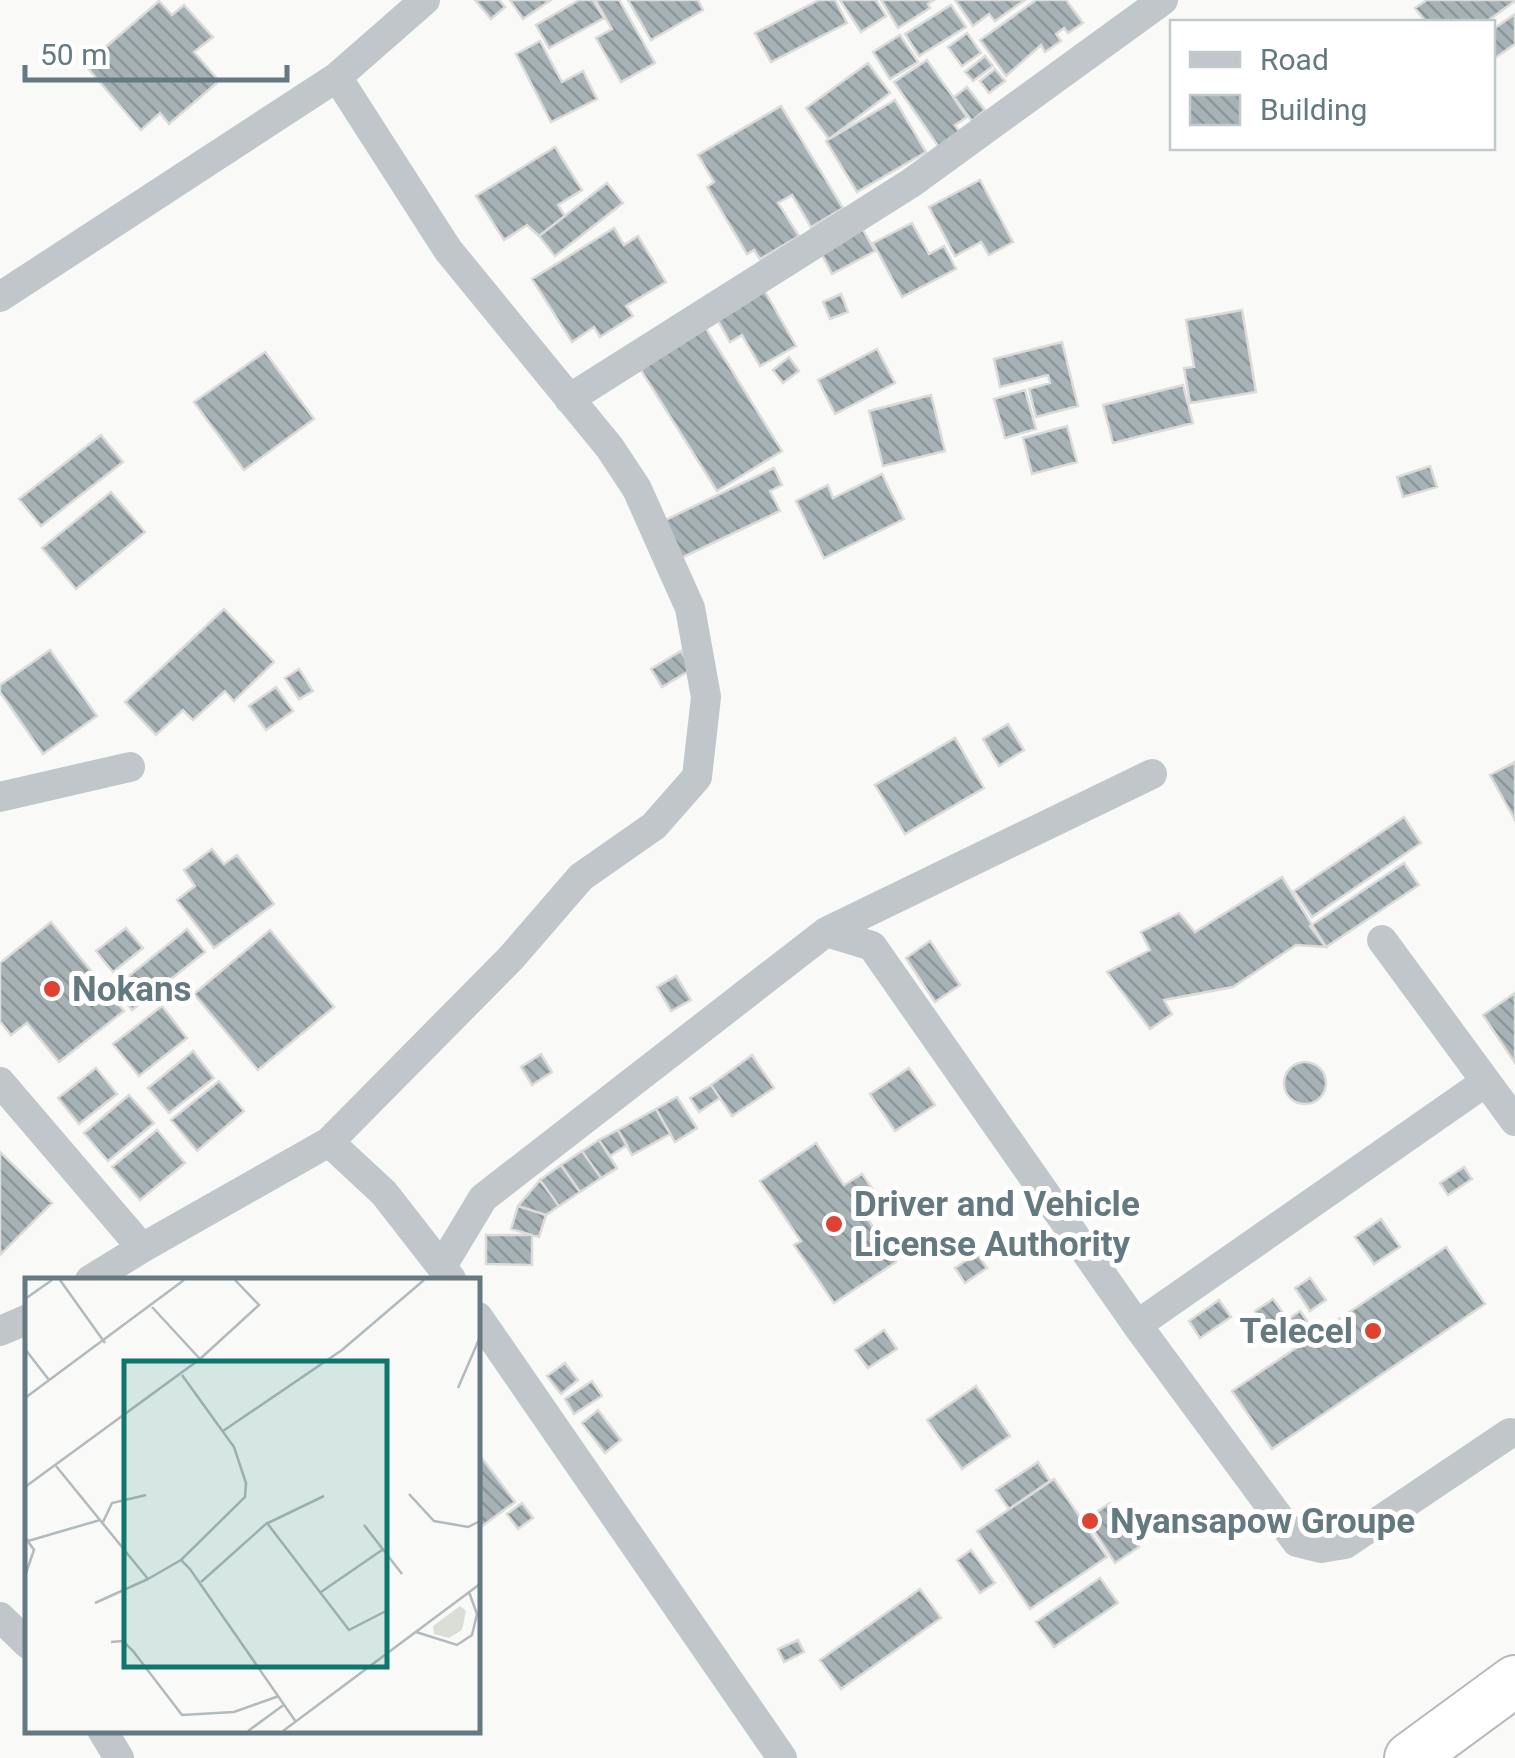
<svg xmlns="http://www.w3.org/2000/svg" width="1515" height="1758" font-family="Roboto,sans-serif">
<defs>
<pattern id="building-back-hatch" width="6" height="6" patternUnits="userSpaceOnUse" patternTransform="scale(2.5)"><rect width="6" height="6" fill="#a7b2b6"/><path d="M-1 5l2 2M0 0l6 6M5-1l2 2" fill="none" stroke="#8c9699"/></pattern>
</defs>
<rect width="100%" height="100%" fill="#f9f9f7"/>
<!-- building -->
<path fill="url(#building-back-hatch)" stroke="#dbdbd9" stroke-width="2.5" d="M475 0H499L505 7 491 19Z
M510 0H551L523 19Z
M579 0H593L604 18 549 48 536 25Z
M595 0H619L655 63 621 82 596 38 612 29Z
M628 0H698L703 10 651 40Z
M819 0H835L847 23 771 62 755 33Z
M840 0H876L886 16 861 32Z
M881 0H934L928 4 930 8 898 28Z
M955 0H1025L995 21 989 14 973 26Z
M1036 0H1066L1083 23 1068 33 1064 28 1056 34 1061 41 1045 52 1041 45 1006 76 980 40Z
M1427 0H1515V1L1486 22H1426L1415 8Z
M159 1 172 15 184 5 213 37 194 52 219 81 169 124 160 113 141 130 85 65Z
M951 5 966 27 919 56 905 34Z
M1515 14V44L1492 60V30Z
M967 33 981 53 962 66 948 47Z
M900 35 918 62 890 79 873 52Z
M540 41 562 82 583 71 597 99 551 122 516 54Z
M985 56 993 66 973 81 965 72Z
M927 60 967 117 955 125 960 133 939 147 894 82Z
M868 63 890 93 829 139 806 108Z
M995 69 1005 81 989 93 980 81Z
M967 87 985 110 972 121 954 97Z
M895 100 926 152 857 192 826 141Z
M781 106 843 208 811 227 792 195 778 203 799 236 760 259 754 250 747 254 707 187 714 182 698 155Z
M555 147 582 190 558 205 565 216 539 236 527 225 504 240 476 196Z
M980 180 1013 242 989 255 981 242 955 256 929 207Z
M607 183 623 203 555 256 539 236Z
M912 223 929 254 944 246 956 269 902 297 873 243Z
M860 225 875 251 832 274 818 247Z
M614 228 624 245 638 236 666 282 626 306 633 316 600 337 594 327 572 342 532 279Z
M764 290 796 346 760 366 742 335 730 342 716 317Z
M841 294 848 312 830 319 823 302Z
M1242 310 1256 392 1190 403 1184 368 1194 367 1186 320Z
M703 324 782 451 717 491 637 364Z
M1062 342 1078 406 1036 417 1029 389 1050 383 1048 375 1000 387 994 359Z
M877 349 895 383 835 414 818 380Z
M265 352 314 419 244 470 194 402Z
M789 357 799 371 783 383 773 370Z
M1183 385 1193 423 1113 443 1103 405Z
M1025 390 1036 429 1005 438 994 399Z
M931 395 945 451 883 466 869 411Z
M1067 426 1077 462 1032 474 1023 438Z
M101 435 123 462 41 526 19 499Z
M1430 466 1437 487 1403 497 1397 477Z
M774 468 782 485 770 491 780 511 679 559 661 522Z
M882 474 904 519 824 558 796 501 828 485 833 498Z
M111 492 145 532 76 589 42 548Z
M224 609 274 662 234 701 225 691 193 720 183 710 156 735 125 702Z
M50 650 97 716 43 754 0 692V685Z
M681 651 692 669 662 687 651 669Z
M299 669 313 691 299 699 285 678Z
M276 687 293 711 266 730 249 706Z
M1008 724 1024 750 999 766 983 739Z
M955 738 984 788 905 834 875 785Z
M1515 762V820L1490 775Z
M1404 817 1421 843 1312 917 1294 891Z
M212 849 224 864 237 855 274 904 214 948 177 900 195 886 184 870Z
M1404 863 1419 885 1326 947 1310 926Z
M1282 877 1326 947 1296 945 1233 987 1164 1000 1172 1014 1150 1029 1107 972 1150 950 1141 932 1179 913 1195 932Z
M51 922 124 1011 59 1062 27 1023 11 1035 0 1021V963Z
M126 928 143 948 113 972 96 951Z
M187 929 205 952 132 1010 114 988Z
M270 930 334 1007 258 1070 194 994Z
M930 941 960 985 935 1002 906 958Z
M676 976 691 1000 671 1011 657 987Z
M1515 993V1063L1483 1015Z
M162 1006 187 1038 139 1076 113 1044Z
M193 1051 214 1078 169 1113 148 1088Z
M541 1054 552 1072 532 1085 521 1067Z
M752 1055 774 1088 732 1116 711 1085Z
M1284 1083a21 21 0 1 1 42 0a21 21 0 1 1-42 0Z
M96 1068 117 1094 79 1124 58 1098Z
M909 1068 935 1105 895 1131 870 1094Z
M219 1081 244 1111 197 1151 171 1120Z
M711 1085 720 1098 699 1112 690 1098Z
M129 1095 154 1123 108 1161 84 1133Z
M677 1097 697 1128 675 1142 656 1109Z
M656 1109 670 1134 632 1155 618 1130Z
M157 1130 185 1163 140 1200 112 1167Z
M618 1130 627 1145 610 1156 599 1140Z
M599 1140 617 1168 601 1178 582 1151Z
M816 1143 844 1185 862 1174 878 1197 861 1209 896 1262 834 1303 794 1245 801 1241 760 1181Z
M582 1151 601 1178 580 1192 561 1165Z
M0 1152 52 1203 0 1255Z
M561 1165 580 1192 559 1206 540 1180Z
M1464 1167 1472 1179 1448 1195 1440 1183Z
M540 1180 559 1206 546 1215 518 1206Z
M518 1206 546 1215 539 1237 511 1229Z
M1381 1219 1400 1247 1374 1264 1355 1237Z
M486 1235H532V1265L486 1264Z
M1446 1247 1485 1304 1272 1449 1232 1391Z
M977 1253 987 1268 965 1283 955 1268Z
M1310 1278 1326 1300 1310 1311 1295 1288Z
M1273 1299 1286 1317 1268 1329 1255 1311Z
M1219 1300 1231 1317 1200 1338 1189 1321Z
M1300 1311 1312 1328 1302 1335 1290 1318Z
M884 1330 897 1349 868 1368 855 1350Z
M565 1363 578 1380 561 1394 547 1376Z
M592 1381 602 1396 574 1414 565 1399Z
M976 1386 1010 1436 962 1469 927 1420Z
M598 1410 621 1440 605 1453 582 1423Z
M478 1453 515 1502 478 1529Z
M1038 1462 1050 1481 1009 1509 996 1490Z
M1054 1479 1107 1557 1030 1609 977 1531Z
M522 1503 533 1518 518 1529 507 1514Z
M1110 1503 1139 1547 1115 1563 1086 1519Z
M971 1550 995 1583 980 1593 957 1560Z
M1100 1578 1118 1603 1054 1647 1036 1622Z
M920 1589 941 1618 841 1689 820 1660Z
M798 1640 804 1652 784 1662 778 1649Z"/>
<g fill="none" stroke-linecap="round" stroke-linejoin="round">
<!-- trunk casing -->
<g stroke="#b4b9bc" stroke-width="54">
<path id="trunk" d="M1410 1758 1515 1681"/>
</g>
<!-- minor -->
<path stroke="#c0c6c9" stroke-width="30" d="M0 297 337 77 425 0
M569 399 911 183 1163 0
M0 797 130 767
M826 932 1152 774
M1382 940 1515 1121
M0 1082 142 1248 329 1142 384 1193 451 1279
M329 1142 511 958 581 877 654 826 697 777 706 697 690 608 637 489 610 448 448 250 337 77
M442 1266 483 1198 826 932 872 946 1137 1325 1297 1542 1321 1548 1345 1544 1510 1433
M90 1280 142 1248
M478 1317 782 1758
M1137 1325 1484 1083
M0 1331 28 1319
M0 1617 28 1644
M102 1730 119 1758"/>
<!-- trunk -->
<use href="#trunk" stroke="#fff" stroke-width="50"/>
</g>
<!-- markers -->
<g fill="#de4231" stroke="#fff" stroke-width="4">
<circle cx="52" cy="989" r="10"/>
<circle cx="834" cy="1224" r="10"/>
<circle cx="1373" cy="1331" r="10"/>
<circle cx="1090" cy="1521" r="10"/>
</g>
<g text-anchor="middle" stroke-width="10" stroke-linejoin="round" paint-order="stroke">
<!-- poi labels -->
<g font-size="35" font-weight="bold" fill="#657981" stroke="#fff" text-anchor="start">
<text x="72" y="1001">Nokans</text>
<text x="854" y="1216">Driver and Vehicle<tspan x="854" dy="40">License Authority</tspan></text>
<text x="1353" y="1343" text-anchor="end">Telecel</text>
<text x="1110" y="1533">Nyansapow Groupe</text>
</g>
</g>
<!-- overview -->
<g transform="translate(25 1278)">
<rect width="455" height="455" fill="#f9f9f7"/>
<path d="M435 328 441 333 437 352 424 360 409 356 408 348Z" fill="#daded6"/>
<path fill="none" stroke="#b1babd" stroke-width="2.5" d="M35 2 80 65M0 21 27 2M0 71 24 102M175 81 234 27 210 2M433 110 455 59M0 120 159 2M198 153 317 72 399 2M31 188 123 301 156 282 165 291 271 444M0 209 175 81 127 29M384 216 409 243 443 249 455 243M78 244 87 225 121 217M243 245 299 218M339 247 377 296M0 259 9 272 0 298M3 263 75 242M156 282 220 219 221 205 209 169 157 97M176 304 242 245 324 352 361 333M296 314 357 272M70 325 123 301M391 354 432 367 447 357 452 336 444 314M86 364 98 363 108 373 157 437 209 434 254 418M223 453 260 426M258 453 455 306"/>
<path fill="#0f766e" fill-opacity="0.15" stroke="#0f766e" stroke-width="5" d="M99 83H362V389H99Z"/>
<rect width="455" height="455" fill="none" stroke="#657981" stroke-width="5"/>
</g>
<!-- legend -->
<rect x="1170" y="20" width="325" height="130" fill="#ffffff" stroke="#c1c9cd" stroke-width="2.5"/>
<rect x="1190" y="52" width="50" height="15" fill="#c0c6c9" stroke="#c1c9cd" stroke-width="2.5"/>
<text x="1260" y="70" font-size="30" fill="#657981">Road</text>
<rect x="1190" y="95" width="50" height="30" fill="url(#building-back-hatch)" stroke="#c1c9cd" stroke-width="2.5"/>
<text x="1260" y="120" font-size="30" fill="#657981">Building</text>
<!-- scale -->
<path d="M25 65v15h262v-15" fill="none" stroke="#657981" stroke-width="5"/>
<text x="40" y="65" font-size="30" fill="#657981" stroke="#ffffff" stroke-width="8" paint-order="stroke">50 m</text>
</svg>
